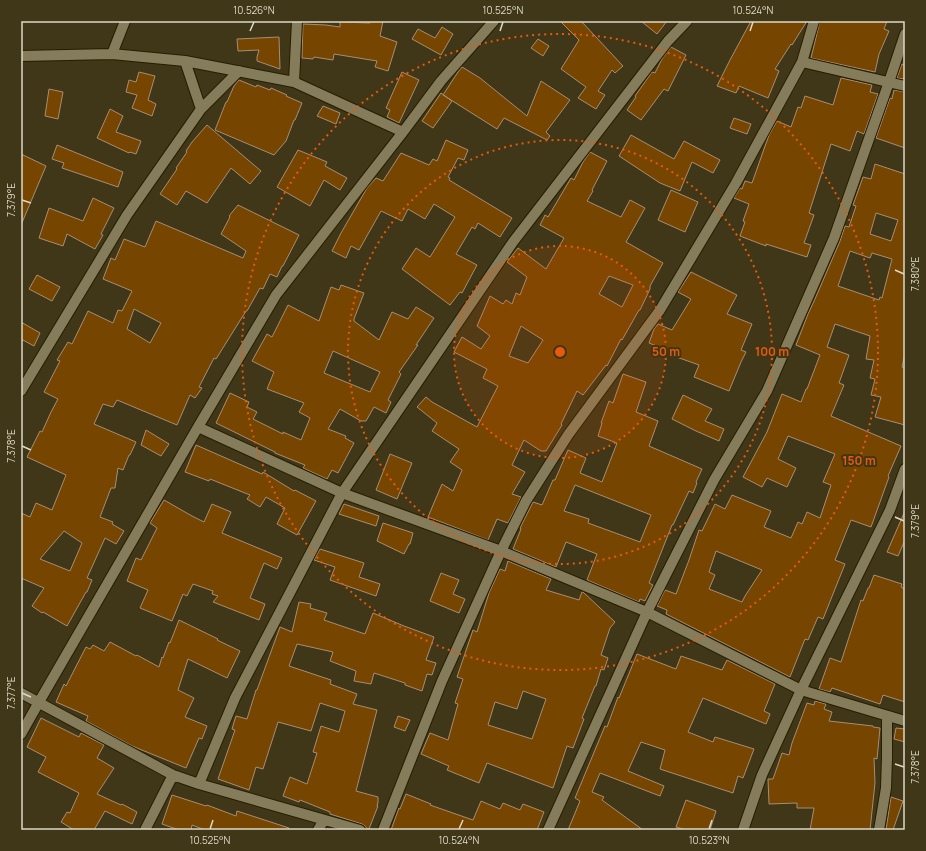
<svg xmlns="http://www.w3.org/2000/svg" width="926" height="851" font-family="Manrope,sans-serif">
<rect width="100%" height="100%" fill="#3f3717"/>
<!-- building -->
<path fill="#764500" stroke="#a98d73" fill-rule="evenodd" d="M370 21H383L380 36 397 42 388 71 375 67 377 61 334 54 333 60 314 57 313 59 302 58 303 24 326 25 340 27V22L370 23Z
M560 21H581L623 66 615 73 612 70 598 91 605 95 596 109 578 98 586 87 561 69 579 40Z
M641 21H667L657 34Z
M751 21H807L792 45 791 44 775 69 779 71 768 98 739 86 736 93 717 86 730 60Z
M820 21H887L884 29 889 31 879 54 875 72 811 58Z
M442 27 453 34 441 55 412 39 418 29 435 38Z
M279 37 280 69 257 61V57L259 50 238 51 237 39Z
M538 39 549 46 543 56 531 48Z
M671 47 686 55 668 91 664 89 641 120 627 110 636 97 635 96 652 72 655 73 662 59Z
M902 64 905 65V79L897 78Z
M462 67 480 78 527 116 541 81 570 100 546 132 550 136 547 140 504 118 497 129 443 95 458 72Z
M139 72 155 76 148 100 156 104 152 116 132 108 137 95 126 92 129 80 136 82Z
M402 72 419 80 399 123 387 117 390 110 386 108Z
M841 78 872 85 870 92 878 94 864 134 857 131 850 151 831 144 809 213 814 215 804 243 811 245 807 257 766 244V246L740 236 745 222 743 221 749 204 734 198 740 188 742 189 745 181 752 183 769 135 777 121 791 127 798 107 801 108 805 96 833 105Z
M239 80 256 87 257 85 270 90 271 88 287 95 286 96 302 103 295 120H294L286 141 274 155 215 130 226 102H227L234 86Z
M49 89 63 92 58 119 45 116Z
M894 90 905 92V148L876 138 890 98 892 99Z
M441 93 452 101 433 128 422 121Z
M323 106 340 113 336 124 317 116Z
M110 109 123 116 116 132 141 141 136 154 130 152 129 153 97 138Z
M734 118 751 124 747 134 730 128Z
M207 125 261 171 250 184 231 168 207 203 186 191 177 205 160 194 177 169 176 168 187 152 186 151 192 142Z
M631 135 674 159 684 141 720 160 713 173 692 162 680 191 660 183 619 156Z
M446 140 468 150 464 160 458 158 448 177 450 178 449 180 512 218 500 237 478 223 475 229 472 227 456 254 477 265 462 293 460 292 450 305 402 269 416 248 430 257 455 217 434 204 425 219 408 209 402 221 381 211 359 250 351 246 346 258 332 251 341 233 367 188 376 178 383 181 401 153 429 165 433 159 437 161Z
M57 145 123 172 118 187 62 168 64 163 52 159Z
M298 150 327 162 325 166 347 178 340 190 324 180 310 206 277 187Z
M590 152 607 161 592 190 593 191 587 201 621 217 630 200 645 208 626 242 663 263 650 286V289L640 310H639L622 340 621 339 607 366 606 365 583 395 577 391 561 424 562 425 546 451H541L524 440 512 465 525 472 512 494 521 497 508 523 497 519 488 540 428 517 442 484 453 491 462 470 450 462 459 449 432 431 437 423 417 407 426 397 432 402 477 427 498 386 483 378 487 369 454 352 462 337 481 349 490 336 477 326 490 296 503 304 506 300 512 304 516 293 520 295 527 277 507 262 518 248 546 269 564 238 540 225 545 215 548 217 571 178 574 180 583 162ZM609 276 633 285 622 307 599 294ZM521 326 543 340 528 363 509 356Z
M21 154 46 166 21 225Z
M875 164 905 174V354L902 367 905 368V425L875 417 881 397 871 395 875 379 870 378 874 360 866 359 870 336 835 324 827 347 849 355 839 383 844 385 831 416 901 446 888 476 889 477 871 527 851 520 835 560 845 564 823 619 818 617 808 640 805 639 790 677 666 614 667 610 657 606 665 590 676 594 689 560 699 530 702 531 715 504 725 509 732 495 771 511 764 527 791 538 798 522 802 524 807 512 820 518 831 485 823 482 835 454 788 436 778 459 796 468 787 487 767 478 762 487 743 477 767 432 782 394 801 402 806 389H807L820 355 796 345 808 314 815 299 840 241 845 226 849 227 856 206 853 205 863 177 871 179ZM876 213 898 220 891 241 870 234ZM850 251 870 258 872 253 892 259 882 298 880 297 879 300 838 286ZM716 551 762 570 745 596 742 602 709 589 715 575 709 572Z
M671 190 698 202 685 232 658 220Z
M93 198 114 208 101 234 103 235 95 249 67 234 63 246 39 238 49 208 83 221Z
M238 205 299 235 283 266H282L277 277 270 274 263 289 260 288 247 311H246L216 359 214 358 199 387 202 388 195 398 190 395 177 425 117 400 113 407 103 404 94 424 136 442 130 455H129L123 470 118 468 115 488H111L100 517 113 522 112 524 124 531 116 544 105 538 87 578 92 580 87 592H86L67 626 43 612 42 613 32 606 44 588 21 578V513L30 517 36 503 52 510 66 475 27 457 40 431 42 432 51 412 58 399 44 392 60 361 57 360 68 342 72 344 88 311 113 323 118 310 122 311 132 291 103 279 111 258 115 260 124 239 145 247 156 221 243 258 246 251 221 234 230 217 229 216ZM134 309 161 323 150 343 127 329ZM64 531 82 543 70 571 40 559Z
M691 272 737 295 727 314 752 324 741 350 746 352 741 362 729 391 694 377 699 365 671 355 672 352 649 343 654 329 658 324 672 330 691 299 678 292Z
M37 275 60 287 52 301 29 289Z
M341 285 364 293 354 319V321L379 340 392 312 408 319 416 307 434 318 416 345H418L399 372 401 374 388 400 391 402 386 413 374 407 366 421H361L340 409 328 429 346 436 345 438 354 443 338 473 332 470 327 479 303 468 305 465 275 453V452L216 423 230 393 249 402 247 407 257 412 253 419 283 434V432L301 440 310 418 299 412 304 403 267 389 274 372 252 361 267 334 272 337 288 305 319 321 331 287 339 290ZM333 351 380 372 370 392 324 373Z
M21 322 40 333 34 346 21 339Z
M623 374 646 382 636 412 658 421 649 446 702 469 696 482 697 483 693 493 689 491 673 525H672L649 583 653 585 645 601 640 599 639 602 587 580 597 554 566 542 556 567 513 549 521 529 520 528 533 502 542 505 553 480H555L568 450 586 458 580 473 602 482 617 443 598 436 602 423H601L609 401 613 403ZM575 485 651 515 640 542 588 523 589 519 564 511Z
M683 395 712 409 705 421 724 429 719 441 696 431 672 419Z
M146 430 169 444 161 456 141 445Z
M196 445 262 474 263 472 294 491 295 490 316 501 297 535 277 524 285 508 266 497 260 507 247 499 250 495 210 479 209 481 185 472Z
M390 454 412 463 397 499 376 490Z
M164 500 192 516 204 522 212 504 231 512 222 533 282 558 277 569 264 563 250 598 265 604 259 620 213 602 218 596 212 594 213 591 193 584 187 596 183 594 172 621 140 608 148 590 127 581 136 558 141 560 157 528 150 523Z
M344 504 379 516 376 526 339 514Z
M905 511V540L898 556 887 552Z
M383 523 413 533 410 544H409L404 554 377 541Z
M320 549 364 563 359 577 380 584 376 596 330 580 335 567 314 560Z
M508 561 551 579 546 590 579 600 582 592H583L615 622 610 628 601 655 608 658 604 670 601 669 596 686H595L582 718 584 719 573 748 567 746 553 788 487 763 479 783 447 770 449 766 421 754 430 733 448 740 458 704 455 703 463 679 457 677 473 630 477 632 489 593 500 569 505 571ZM523 691 546 699 532 739 488 725 495 702 517 709Z
M441 573 459 580 453 594 465 599 459 613 430 601Z
M874 575 902 584 901 587 905 589V702L883 695 880 704 832 688 830 692 819 689 830 658 841 662 861 600 863 601 868 588H869Z
M299 602 311 604 310 608 327 613 324 620 365 634 373 613 404 626 434 637 426 660 436 663 432 675 427 674 422 691 405 685V683L374 673 371 684 354 681 356 671 330 661 333 652 297 644 289 666 331 680 330 684 357 694 353 704 377 710 356 791 378 797V802L377 806H378L369 829 366 828 365 826 362 824 330 814V812L300 800 299 802 283 796 290 777 307 784 317 753 313 752 321 726 339 732 345 711 320 703 311 731 278 722 263 769 256 767 249 790 218 779 235 730 232 729 236 716 247 719 256 690H257L280 627 292 632Z
M179 620 218 639 217 640 240 651 227 678 188 659 178 690 194 698 185 717 207 726 202 739 199 738 186 768 132 746 86 721 88 716 56 702 64 684 66 686 86 647 90 649 93 645 104 651 110 642 136 656 137 655 159 667 162 657 163 658 169 642 170 643Z
M637 654 676 669 681 656 722 670 727 660 775 684 764 711 770 714 766 724 703 698 688 732 713 742 715 737 754 749 743 778 738 776 733 793 660 769 665 750 641 742 628 771 664 786 660 796 600 773 592 792 604 797 602 800 643 830H568L580 801 575 798 605 726 607 727 618 697 619 698Z
M815 701 826 704 824 709 832 712 829 721 873 726V727L880 728 877 759 874 758 875 783 870 830H810L814 808H797V803L769 804 768 779H773L782 753 789 755 792 743 807 703 814 705Z
M398 716 410 720 405 731 394 727Z
M41 718 79 737 81 733 104 745 97 758 114 768 97 794 121 805 122 804 137 812 132 824 105 811 94 830H74L61 822 67 812 70 813 79 793 38 772 46 757 27 747Z
M896 728 905 729V742L894 739Z
M406 794 431 804 430 805 473 820 481 801 500 809 503 803 520 810 523 804 544 812 537 830H391L399 808 400 809Z
M172 795 206 806 207 805 236 816 237 811 289 828 288 830H205L192 825 191 830H179L162 824Z
M891 797 903 801 893 830H886Z
M686 800 716 811 710 830H687L676 827Z"/>
<g fill="none" stroke-linecap="round" stroke-linejoin="round">
<!-- minor casing -->
<g stroke="#261e00" stroke-width="12">
<path id="minor" d="M112 54 125 21
M21 56 112 54 185 61 294 82 403 132
M185 61 201 109
M802 62 905 86
M294 82 297 21
M21 391 127 215 201 109 239 71
M198 427 342 493 501 551 647 612 801 690 905 721
M21 693 173 775 199 784 360 830
M21 734 39 702 198 427 276 295 403 132 441 81 494 21
M199 784 235 698 342 493 513 242 668 41 687 21
M145 830 173 775
M318 830 324 820
M383 830 442 681 501 551 526 501 568 435 660 310 736 183 802 62 814 21
M548 830 647 612 714 480 767 391 834 238 889 82 905 34
M743 830 762 775 801 690 890 510 905 469
M879 830 886 788 887 758V716"/>
</g>
<!-- minor -->
<use href="#minor" stroke="#847c5a" stroke-width="10"/>
</g>
<!-- ticks -->
<path fill="none" stroke="#ddd9c7" stroke-width="1.5" d="M250 31 254 22M500 31 503 22M750 31 753 22M22 200 31 203M895 270 904 274M22 446 31 450M895 517 904 521M22 693 31 697M895 764 904 767M210 829 213 820M459 829 463 820M709 829 712 820"/>
<!-- distance rings -->
<circle cx="560" cy="352" r="106" fill="#e8590c" fill-opacity=".12"/>
<g fill="none" stroke="#e8590c" stroke-width="2" stroke-dasharray="2 4">
<circle cx="560" cy="352" r="106"/>
<circle cx="560" cy="352" r="212"/>
<circle cx="560" cy="352" r="318"/>
</g>
<circle cx="560" cy="352" r="6" fill="#e8590c" stroke="#3f3717" stroke-width="2"/>
<g font-size="12" text-anchor="middle" font-weight="bold" fill="#e8590c" stroke="#3f3717" stroke-width="4" stroke-linejoin="round" paint-order="stroke">
<text x="666" y="356">50 m</text>
<text x="772" y="356">100 m</text>
<text x="859" y="465">150 m</text>
</g>
<!-- border -->
<rect width="926" height="851" fill="none" stroke="#3f3717" stroke-width="44"/>
<rect x="22" y="22" width="882" height="807" fill="none" stroke="#ddd9c7" stroke-width="1.5"/>
<g font-size="10" text-anchor="middle" fill="#ddd9c7">
<text x="254" y="14">10.526°N</text>
<text x="503" y="14">10.525°N</text>
<text x="753" y="14">10.524°N</text>
<text transform="translate(11 200) rotate(-90)" y="4">7.379°E</text>
<text transform="translate(915 274) rotate(-90)" y="4">7.380°E</text>
<text transform="translate(11 446) rotate(-90)" y="4">7.378°E</text>
<text transform="translate(915 521) rotate(-90)" y="4">7.379°E</text>
<text transform="translate(11 693) rotate(-90)" y="4">7.377°E</text>
<text transform="translate(915 767) rotate(-90)" y="4">7.378°E</text>
<text x="210" y="844">10.525°N</text>
<text x="459" y="844">10.524°N</text>
<text x="709" y="844">10.523°N</text>
</g>
</svg>
